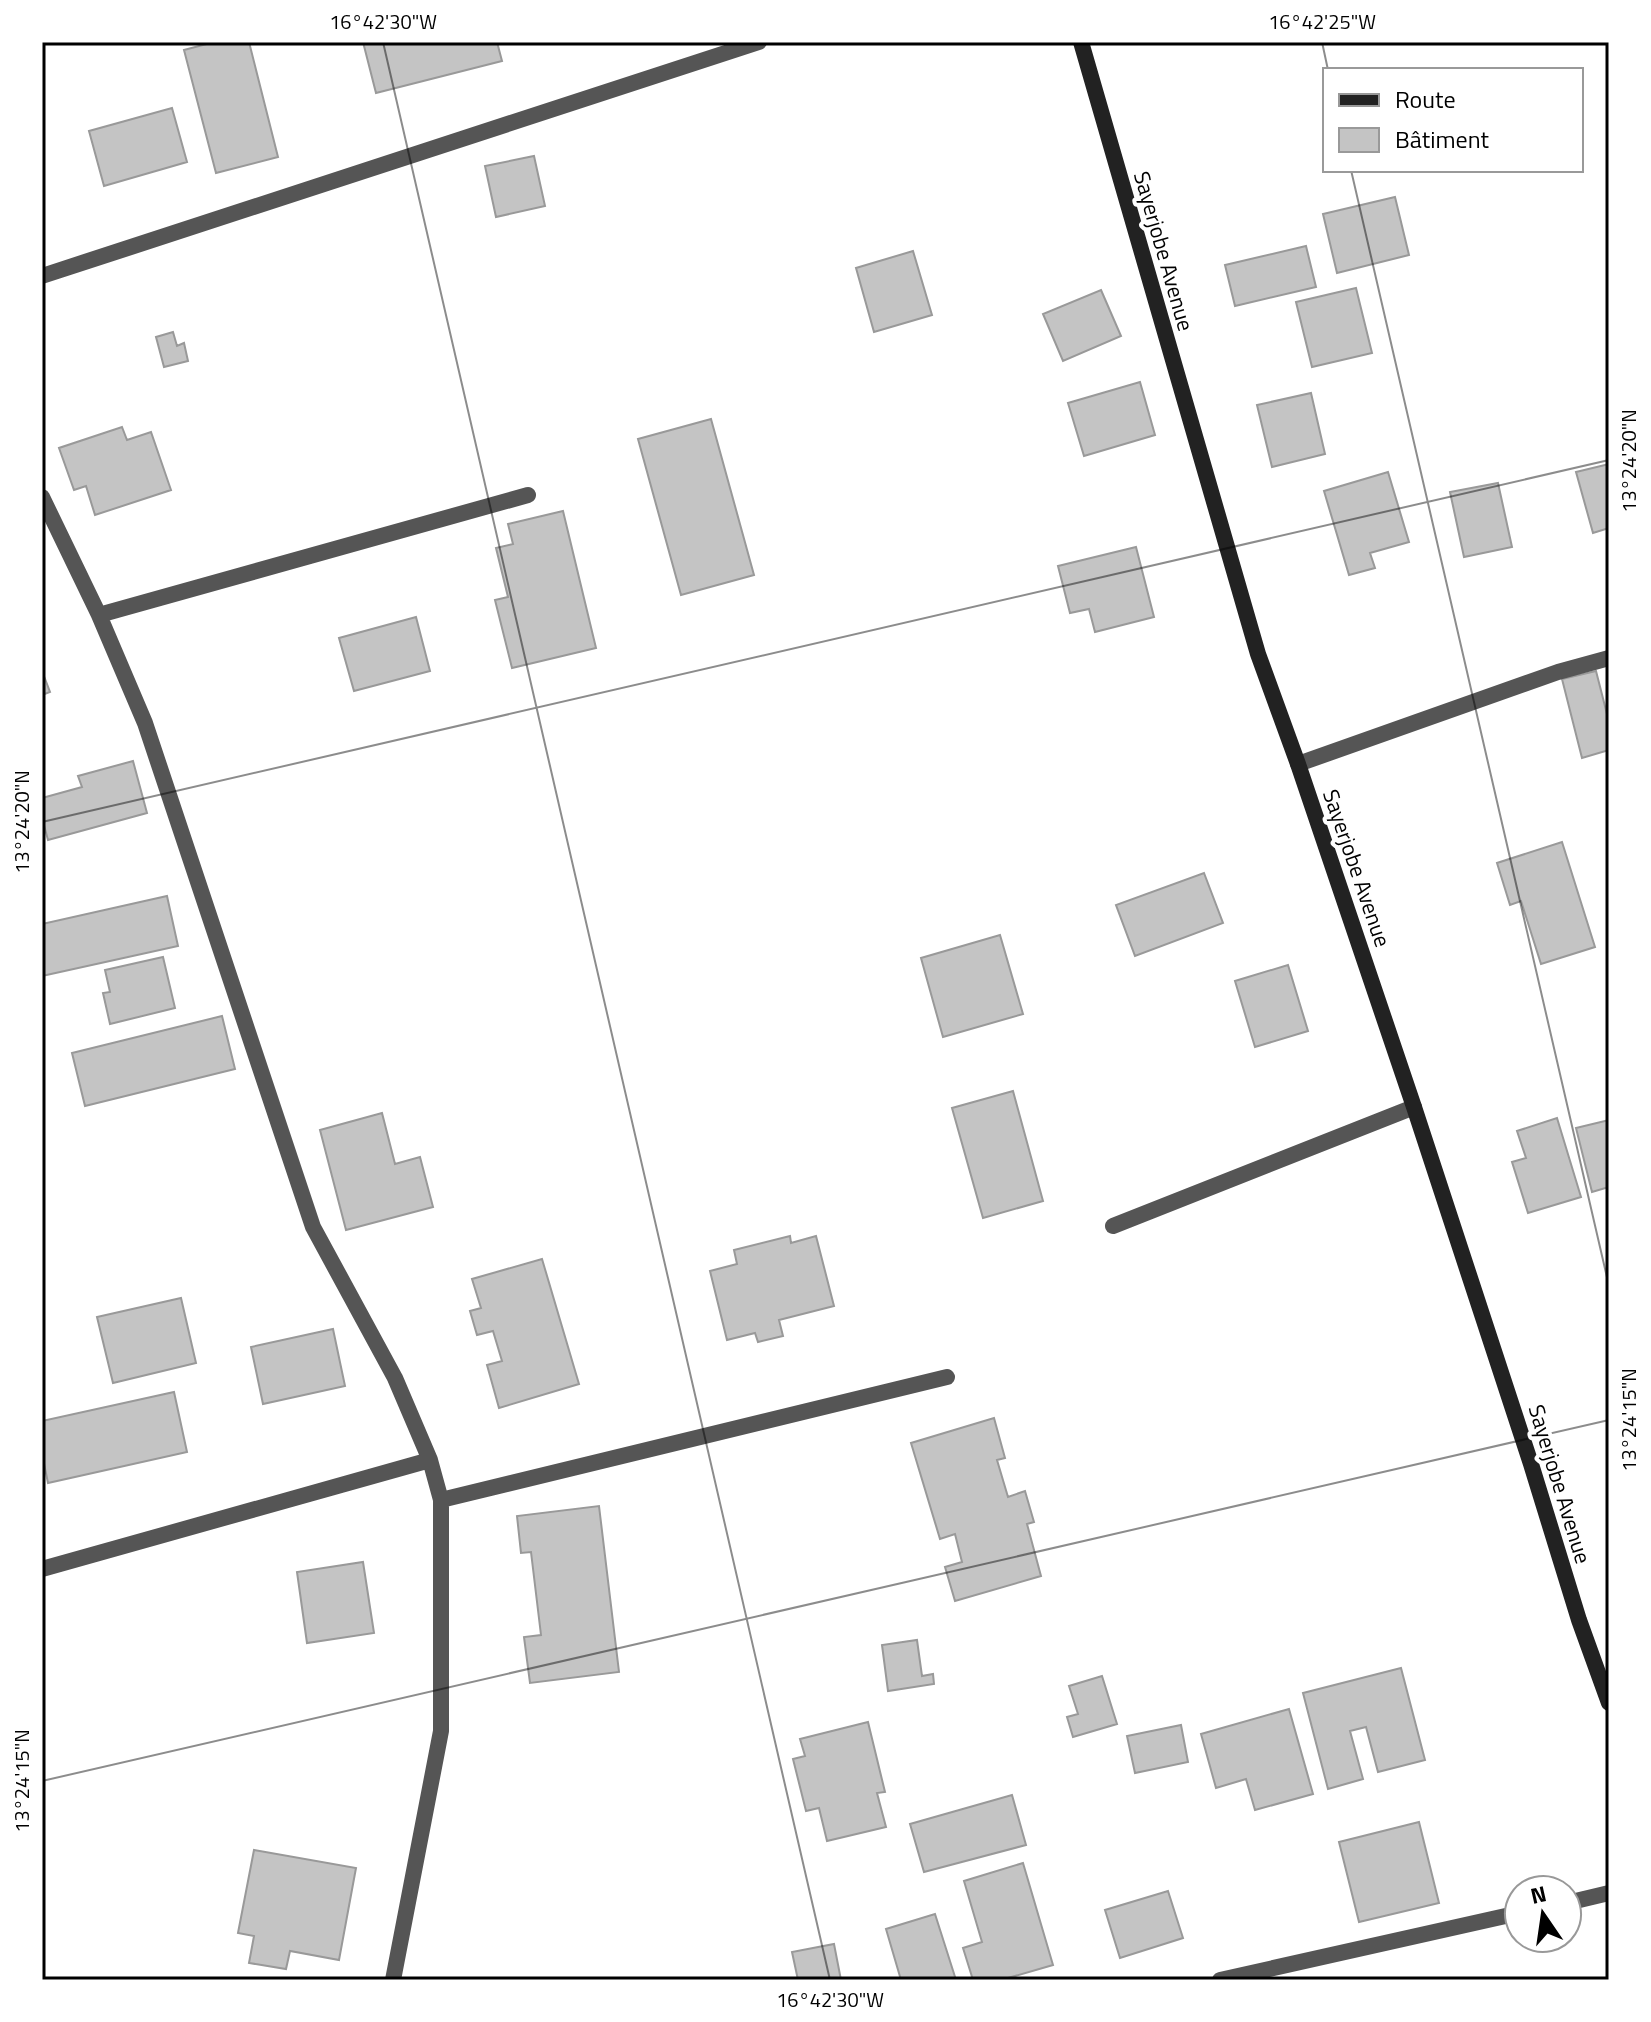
<svg xmlns="http://www.w3.org/2000/svg" width="1651" height="2022" font-family="'Titillium Web',sans-serif">
<rect width="100%" height="100%" fill="#fff"/>
<!-- building -->
<path fill="#c4c4c4" stroke="#999" stroke-width="2" d="M214 42H249L278 157 216 173 184 50Z
M363 42H497L502 61 376 93Z
M172 108 187 162 104 186 89 131Z
M534 156 545 206 496 217 485 166Z
M1395 197 1409 255 1337 273 1323 214Z
M1306 246 1316 287 1235 306 1225 265Z
M913 251 932 315 874 332 856 268Z
M1356 288 1372 353 1312 367 1296 302Z
M1101 290 1121 336 1063 361 1043 314Z
M173 332 177 346 184 343 188 361 164 367 156 337Z
M1140 382 1155 435 1084 456 1068 403Z
M1311 393 1325 454 1272 467 1257 405Z
M711 419 754 575 681 595 638 439Z
M122 427 127 440 151 432 171 490 95 515 86 486 74 490 59 448Z
M1609 464V528L1593 533 1576 472Z
M1388 472 1409 542 1370 553 1375 568 1349 575 1324 491Z
M1498 483 1512 547 1464 557 1450 492Z
M563 511 596 648 512 668 495 600 508 597 496 548 513 544 508 524Z
M1136 547 1154 617 1095 632 1089 609 1070 613 1058 566Z
M416 617 430 671 354 691 339 638Z
M42 671 50 692 42 695Z
M1596 671 1609 722V750L1582 758 1562 679Z
M133 761 147 813 48 840 42 818V798L82 787 78 776Z
M1562 842 1595 947 1541 964 1521 901 1510 905 1497 863Z
M1204 873 1223 923 1135 956 1116 905Z
M167 896 178 946 42 976V924Z
M1000 935 1023 1014 943 1037 921 958Z
M163 957 175 1008 110 1024 103 993 110 992 105 970Z
M1288 965 1308 1031 1255 1047 1235 981Z
M222 1016 235 1069 85 1106 72 1053Z
M1013 1091 1043 1201 983 1218 952 1108Z
M382 1113 395 1164 420 1157 433 1207 346 1230 320 1130Z
M1557 1118 1581 1197 1528 1213 1512 1162 1526 1158 1517 1131Z
M1609 1120V1187L1592 1192 1576 1128Z
M790 1236 791 1243 816 1236 834 1306 779 1320 783 1336 758 1342 755 1333 727 1340 710 1271 737 1264 734 1250Z
M542 1259 579 1384 499 1408 487 1365 502 1361 493 1331 477 1335 470 1311 481 1308 472 1279Z
M181 1298 196 1363 113 1383 97 1317Z
M333 1329 345 1386 263 1404 251 1347Z
M174 1392 187 1452 48 1483 42 1454V1421Z
M994 1418 1005 1458 997 1460 1008 1497 1025 1491 1034 1522 1027 1524 1041 1576 955 1601 945 1567 962 1562 955 1534 940 1539 911 1443Z
M599 1506 619 1672 530 1683 524 1637 541 1635 531 1552 521 1553 517 1516Z
M363 1562 374 1633 307 1643 297 1572Z
M917 1640 922 1676 933 1674 934 1684 888 1691 882 1645Z
M1401 1668 1425 1760 1378 1772 1366 1727 1350 1731 1363 1779 1328 1789 1303 1693Z
M1102 1676 1117 1724 1073 1737 1067 1717 1078 1714 1069 1686Z
M1289 1709 1313 1794 1255 1810 1246 1779 1216 1788 1201 1734Z
M868 1722 885 1792 877 1793 886 1827 827 1841 819 1808 806 1811 793 1759 805 1756 800 1739Z
M1181 1725 1188 1762 1135 1773 1127 1736Z
M1012 1795 1026 1845 924 1872 910 1824Z
M1419 1822 1439 1903 1359 1922 1339 1842Z
M254 1850 356 1868 339 1960 290 1951 286 1969 249 1963 254 1936 238 1933Z
M1023 1863 1053 1965 1001 1980H973L963 1948 982 1942 964 1881Z
M1168 1891 1183 1938 1120 1958 1105 1910Z
M935 1914 956 1980H901L886 1929Z
M834 1944 841 1980H798L792 1952Z"/>
<g fill="none" stroke-linecap="round" stroke-linejoin="round">
<!-- street -->
<path stroke="#555" stroke-width="16" d="M42 276 759 42
M42 497 99 615 145 723 313 1227 395 1378 430 1460 441 1500V1731L393 1980
M99 615 528 495
M1298 764 1558 672 1609 658
M1113 1226 1414 1107
M441 1500 947 1377
M42 1569 430 1460
M1567 1903 1609 1893
M1220 1980 1519 1913"/>
<!-- secondary -->
<path stroke="#222" stroke-width="16" d="M1081 42 1258 654 1298 764 1414 1107 1531 1464 1579 1620 1609 1703"/>
</g>
<!-- ticks -->
<path fill="none" stroke="#000" stroke-width="2" stroke-opacity="0.45" d="M383 42 830 1980M1322 42 1328 70M1351 170 1609 1286M42 822 1609 460M42 1781 1609 1420"/>
<g text-anchor="middle" stroke-width="8" stroke-linejoin="round" paint-order="stroke">
<!-- street labels -->
<g font-size="22" fill="#000" stroke="#fff">
<text transform="translate(1164 251) rotate(74)" y="8">Sayerjobe Avenue</text>
<text transform="translate(1357 868) rotate(71)" y="8">Sayerjobe Avenue</text>
<text transform="translate(1560 1484) rotate(73)" y="8">Sayerjobe Avenue</text>
</g>
</g>
<!-- border -->
<rect width="1651" height="2022" fill="none" stroke="#ffffff" stroke-width="88"/>
<!-- legend -->
<rect x="1323" y="68" width="260" height="104" fill="#ffffff" stroke="#999999" stroke-width="2"/>
<rect x="1339" y="94" width="40" height="12" fill="#222222" stroke="#999999" stroke-width="2"/>
<text x="1395" y="108" font-size="24" fill="#000000">Route</text>
<rect x="1339" y="128" width="40" height="24" fill="#c4c4c4" stroke="#999999" stroke-width="2"/>
<text x="1395" y="148" font-size="24" fill="#000000">Bâtiment</text>
<!-- north arrow -->
<g transform="translate(1543 1914) rotate(347)"><circle r="38" fill="#ffffff" stroke="#999999" stroke-width="2"/>
<path d="M0-6L14 30L0 20L-14 30Z" fill="#000000"/>
<text y="-12" font-size="22" font-weight="bold" text-anchor="middle" fill="#000000">N</text>
</g>
<rect x="44" y="44" width="1563" height="1934" fill="none" stroke="#000" stroke-width="3"/>
<g font-size="20" text-anchor="middle" fill="#000">
<text x="383" y="29">16°42'30"W</text>
<text x="1322" y="29">16°42'25"W</text>
<text transform="translate(1629 461) rotate(-90)" y="7">13°24'20"N</text>
<text transform="translate(22 822) rotate(-90)" y="7">13°24'20"N</text>
<text transform="translate(1629 1420) rotate(-90)" y="7">13°24'15"N</text>
<text transform="translate(22 1781) rotate(-90)" y="7">13°24'15"N</text>
<text x="830" y="2007">16°42'30"W</text>
</g>
</svg>
